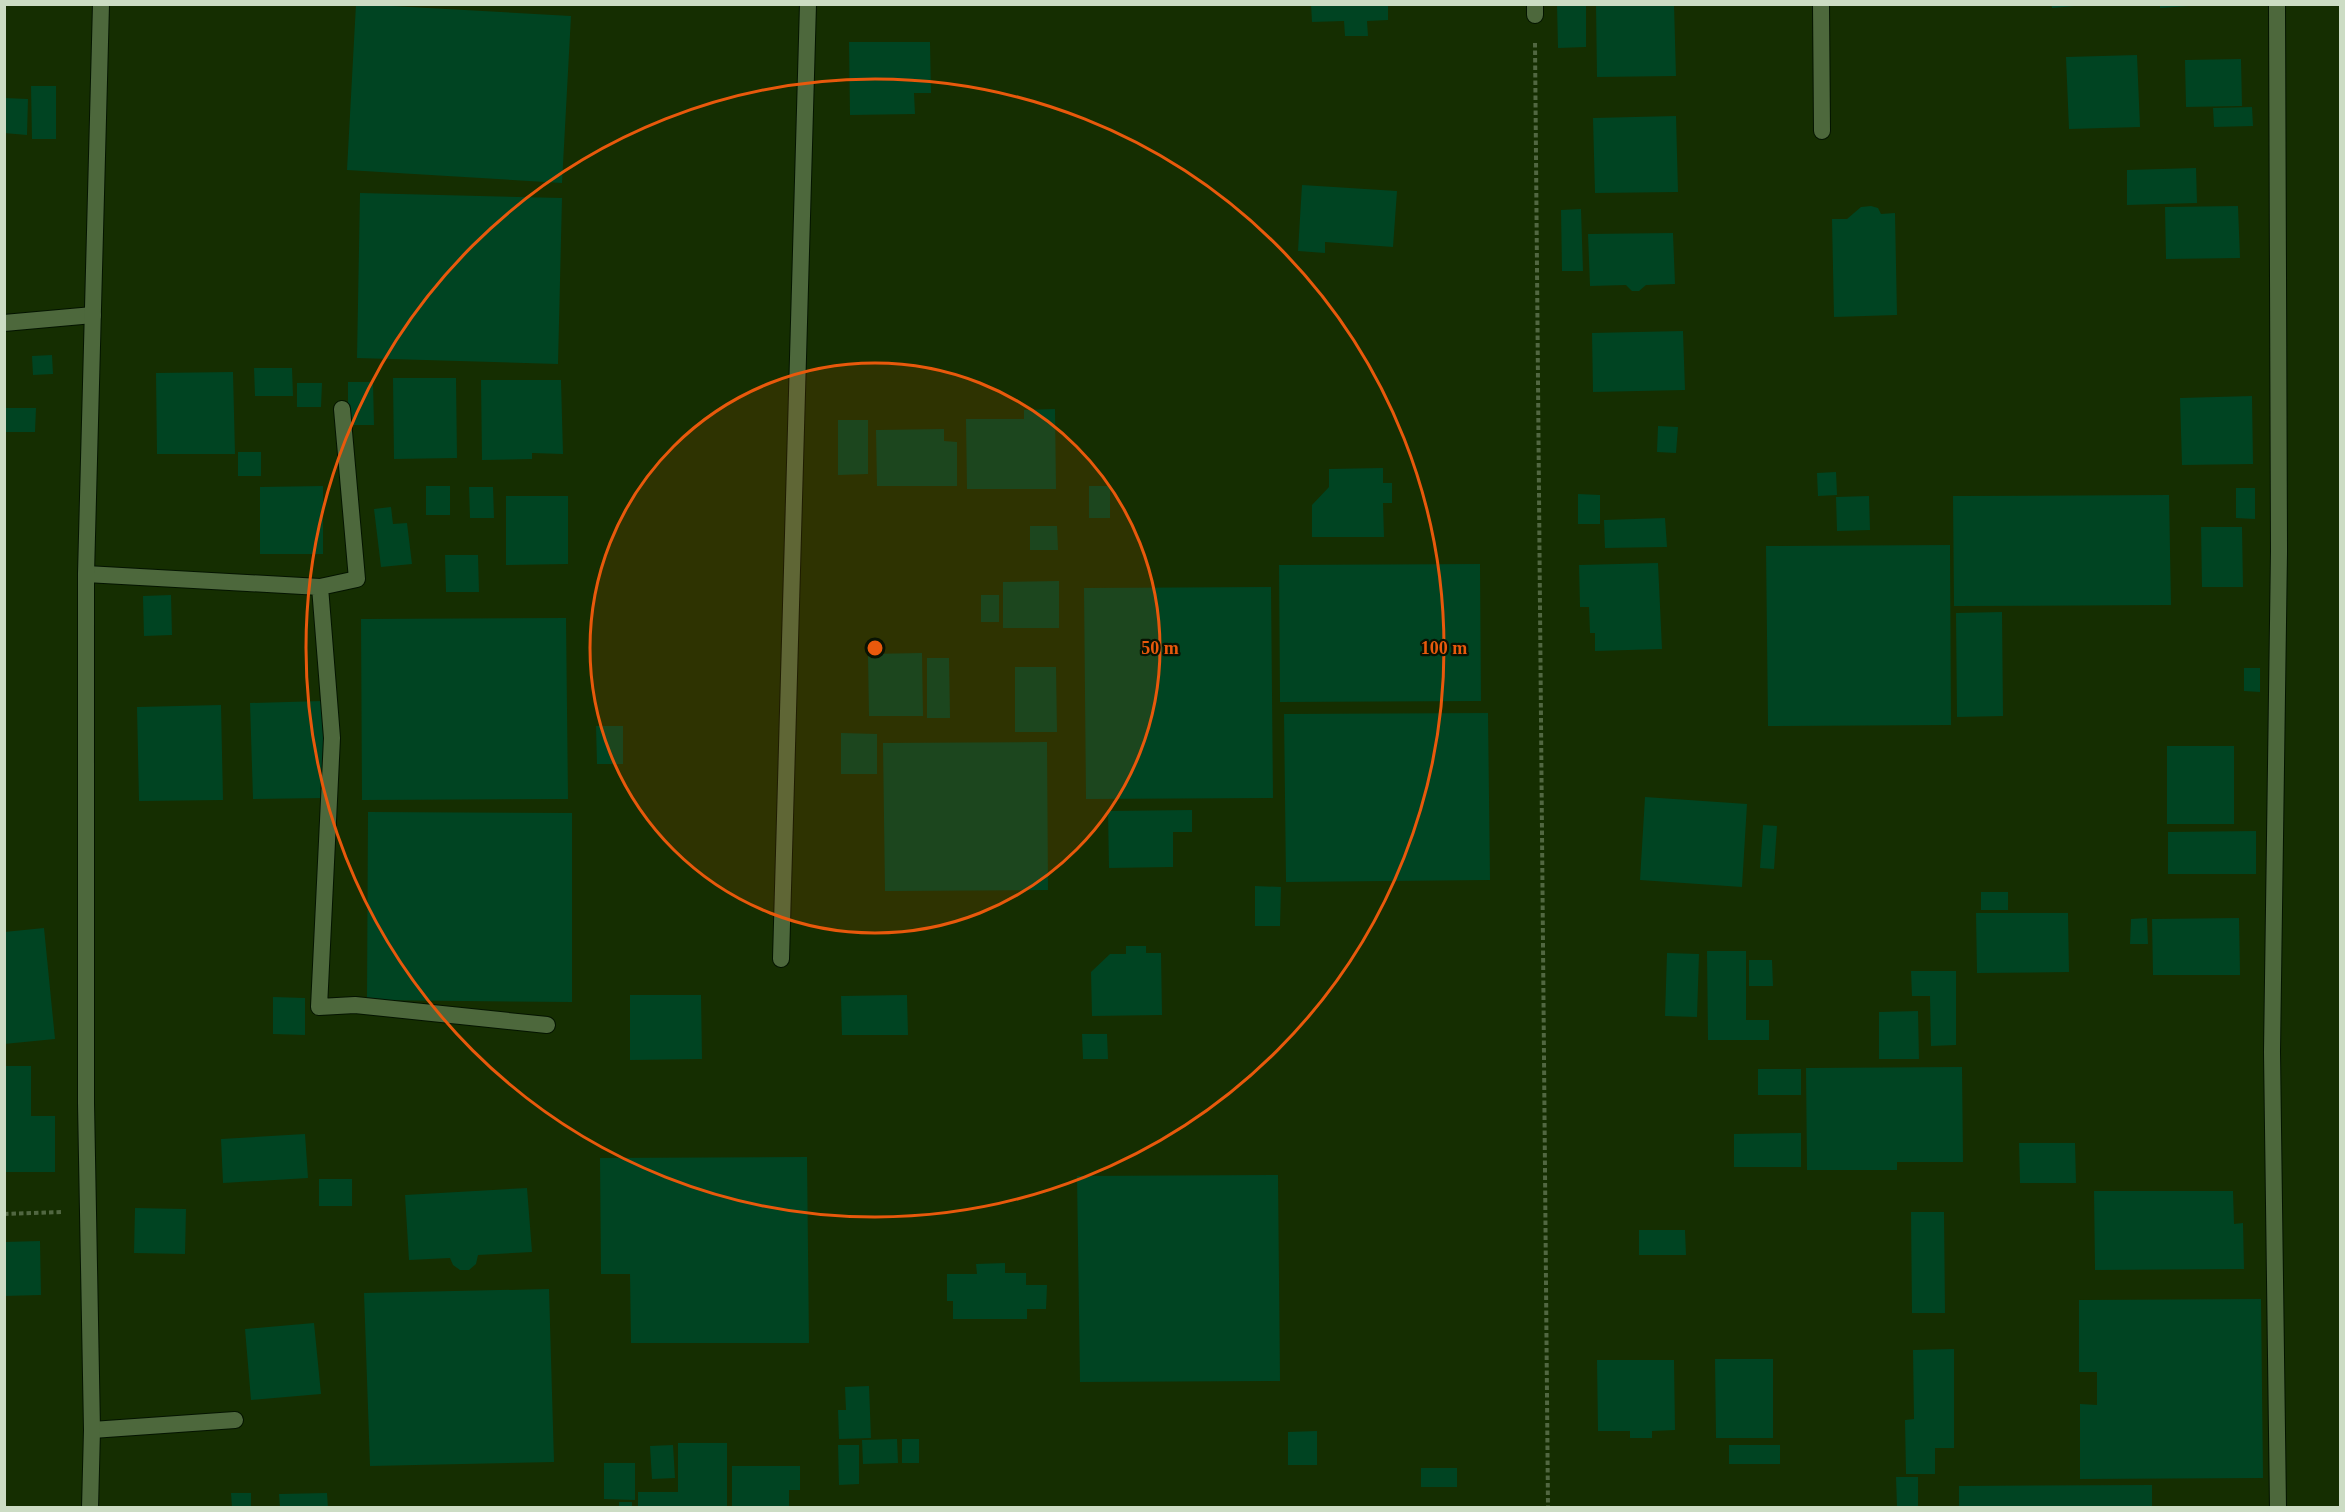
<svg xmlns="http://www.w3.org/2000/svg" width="2345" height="1512" font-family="'Times New Roman',serif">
<rect width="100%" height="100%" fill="#152e01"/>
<!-- building -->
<path fill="#042" d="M356 4 571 16 562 183 347 170Z
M1311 4H1388V20L1367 21 1368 36H1345L1344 21 1312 22Z
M1557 4H1586V47L1558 48Z
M1596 4H1674L1676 76 1597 77Z
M2051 4H2075V6L2052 8Z
M2160 4H2189V6L2160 8Z
M849 42H930L931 93H914L915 114 850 115Z
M2137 55 2140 127 2069 129 2066 57Z
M2241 59 2242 106 2186 107 2185 60Z
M31 86H56V139H32Z
M4 98 28 99 27 135 4 133Z
M2252 107 2253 126 2214 127 2213 108Z
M1676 116 1678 192 1595 193 1593 118Z
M2196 168 2197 203 2127 205V170Z
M1302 185 1397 191 1393 247 1325 242V253L1298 251Z
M360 193 562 198 558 364 357 358Z
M1871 206 1878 208 1881 214 1895 213 1897 315 1834 317 1832 219H1847L1861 207Z
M2238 206 2240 258 2166 259 2165 207Z
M1581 209 1583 271H1562L1561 210Z
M1673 233 1675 284 1646 285 1639 291H1632L1626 285 1590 286 1588 234Z
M1683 331 1685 390 1593 392 1592 333Z
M52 355 53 374 33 375 32 356Z
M254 368H292L293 396H255Z
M233 372 235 454H157L156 373Z
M393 378H456L457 458 394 459Z
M481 380H561L563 454 532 453V459L482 460Z
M348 382H373L374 425H348Z
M297 383H322L321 407H297Z
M2252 396 2253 464 2182 465 2180 398Z
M4 408H36L35 432H4Z
M1055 409 1056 489H967L966 419H1024V410Z
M838 420H868V474L838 475Z
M1658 426 1678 427 1676 453 1657 452Z
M944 429V441L957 442V486H877L876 430Z
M238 452H261V476H238Z
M1383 468V483H1392V503H1383L1384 537H1312V505L1329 487V469Z
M1836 472 1837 495 1818 496 1817 473Z
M323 486V554H260V487Z
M426 486H450V515H426Z
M1089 486H1110V518H1089Z
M469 487H493L494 518H470Z
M2236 488H2255V519L2236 518Z
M1578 494 1600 495V524H1578Z
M2169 495 2171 605 1954 606 1953 496Z
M506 496H568V564L506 565Z
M1869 496 1870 530 1837 531 1836 497Z
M391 507 393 524 407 523 412 564 381 567 374 509Z
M1665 518 1667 547 1605 548 1604 520Z
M1030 526H1057L1058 550H1030Z
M2201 527H2242L2243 587H2202Z
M1950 545 1951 725 1768 726 1766 546Z
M445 555H478L479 592H446Z
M1658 563 1662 649 1595 651V633H1590L1589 607H1580L1579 565Z
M1480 564 1481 701 1280 702 1279 565Z
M1059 581V628H1003V582Z
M1271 587 1273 798 1086 799 1084 588Z
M171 595 172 635 144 636 143 596Z
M981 595H999V622H981Z
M2002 612 2003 716 1957 717 1956 613Z
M566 618 568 799 362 800 361 619Z
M922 653 923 716H869L868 654Z
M927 658H949L950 718H927Z
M1015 667H1056L1057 732H1015Z
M2244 668H2260V692L2244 691Z
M322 701 325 798 253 799 250 703Z
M221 705 223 800 139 801 137 707Z
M1488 713 1490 880 1286 882 1284 714Z
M596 726H623V764H597Z
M841 733 877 734V774H841Z
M1047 742 1048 890 885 891 883 743Z
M2167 746H2234V824H2167Z
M1645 797 1747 804 1742 887 1640 880Z
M1192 810V832H1173V867L1109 868 1108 811Z
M368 812 572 813V1002L367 1000Z
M1763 825 1777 826 1774 869 1760 868Z
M2256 831V874H2168V832Z
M1255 886 1281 887 1280 926H1255Z
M1981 892H2008V910H1981Z
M1976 913H2068L2069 972 1977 973Z
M2147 918 2148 944H2130L2131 919Z
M2239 918 2240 975H2153L2152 919Z
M44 928 55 1039 4 1044V932Z
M1126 946H1146V953H1161L1162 1015 1092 1016 1091 972 1110 954H1126Z
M1707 951H1746V1020H1769V1040H1708Z
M1667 953 1699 954 1697 1017 1665 1016Z
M1749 960H1772L1773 986H1749Z
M1911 971H1956V1045L1931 1046 1930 996H1912Z
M630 995H701L702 1059 630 1060Z
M907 995 908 1035H842L841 996Z
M273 997 305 998V1035L273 1034Z
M1918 1011 1919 1059H1879V1012Z
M1082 1034H1107L1108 1059H1083Z
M4 1066H31V1116H55V1172H4Z
M1962 1067 1963 1162H1897V1170H1807L1806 1068Z
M1758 1069H1801V1095H1758Z
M1801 1133V1167H1734V1134Z
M305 1134 308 1178 223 1183 221 1139Z
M2019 1143H2075L2076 1183H2020Z
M807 1157 809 1343H631L630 1274H601L600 1158Z
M1278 1175 1280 1381 1080 1382 1077 1176Z
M319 1179H352V1206H319Z
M527 1188 532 1252 478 1255 476 1264 469 1270H460L453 1265 450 1258 409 1260 405 1195Z
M2094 1191H2233L2234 1224 2243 1223 2244 1269 2095 1270Z
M135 1208 186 1209 185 1254 134 1253Z
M1911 1212H1944L1945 1313H1912Z
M1639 1230H1685L1686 1255H1639Z
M40 1241 41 1295 4 1296V1242Z
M1005 1263V1273H1026V1285H1047L1046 1309H1027V1319H953V1301H947V1274H977L976 1264Z
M549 1289 554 1462 370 1466 364 1293Z
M2261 1299 2263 1478 2080 1479V1404L2097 1405V1372H2079V1300Z
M314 1323 321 1394 251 1400 245 1329Z
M1954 1349V1448H1935V1474H1906L1905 1420 1914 1419 1913 1350Z
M1715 1359H1773V1438H1716Z
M1597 1360H1674L1675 1430 1652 1431V1438H1630V1431H1598Z
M869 1386 871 1438 839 1439 838 1410H846L845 1387Z
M1317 1431V1465H1288V1432Z
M897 1439 898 1463 863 1464 862 1440Z
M902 1439H919V1463H902Z
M678 1443H727V1508H638V1492H678Z
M673 1445 675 1478 652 1479 650 1446Z
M838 1445H859V1484L839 1485Z
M1729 1445H1780V1464H1729Z
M604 1463H635V1500L604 1499Z
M732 1466H800V1490H789V1508H732Z
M1421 1468H1457V1487H1421Z
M1896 1477H1918V1507H1897Z
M2152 1485V1508H1959V1486Z
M231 1493H251V1508H232Z
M327 1493 328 1508H280L279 1494Z
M619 1502H632V1508H619Z"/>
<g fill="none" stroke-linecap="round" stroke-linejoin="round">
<!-- service casing -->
<g stroke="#041400" stroke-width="18">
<path id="service" d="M4 323 93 315
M86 574 320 587 357 579 342 409
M320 587 332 738 319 1007 355 1005 547 1025
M781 959 808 4
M92 1430 235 1420"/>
</g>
<!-- minor casing -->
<g stroke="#041400" stroke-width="18">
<path id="minor" d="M1535 4V15
M1821 4 1822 131
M2277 4 2279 551 2272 1052 2278 1508"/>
</g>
<!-- secondary casing -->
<g stroke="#041400" stroke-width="18">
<path id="secondary" d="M90 1508 92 1430 86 1103V574L101 4"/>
</g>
<!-- path -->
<path stroke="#516741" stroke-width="4" stroke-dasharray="4.5 3" stroke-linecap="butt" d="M1535 43 1548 1508
M4 1214 61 1212"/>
<!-- service -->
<use href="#service" stroke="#4d683c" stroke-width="16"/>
<!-- minor -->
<use href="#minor" stroke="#4d683c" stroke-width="16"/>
<!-- secondary -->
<use href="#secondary" stroke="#4d683c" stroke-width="16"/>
</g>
<!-- distance rings -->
<circle cx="875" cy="648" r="285" fill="#e8590c" fill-opacity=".12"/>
<g fill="none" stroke="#e8590c" stroke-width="3">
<circle cx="875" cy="648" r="285"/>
<circle cx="875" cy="648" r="569"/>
</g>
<circle cx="875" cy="648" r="9" fill="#e8590c" stroke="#081303" stroke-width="3"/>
<g font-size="18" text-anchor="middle" font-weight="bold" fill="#e8590c" stroke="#081303" stroke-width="4.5" stroke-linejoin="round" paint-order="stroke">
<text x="1160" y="654">50 m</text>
<text x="1444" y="654">100 m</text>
</g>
<!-- border -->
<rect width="2345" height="1512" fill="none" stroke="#ccdcc4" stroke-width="12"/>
</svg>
